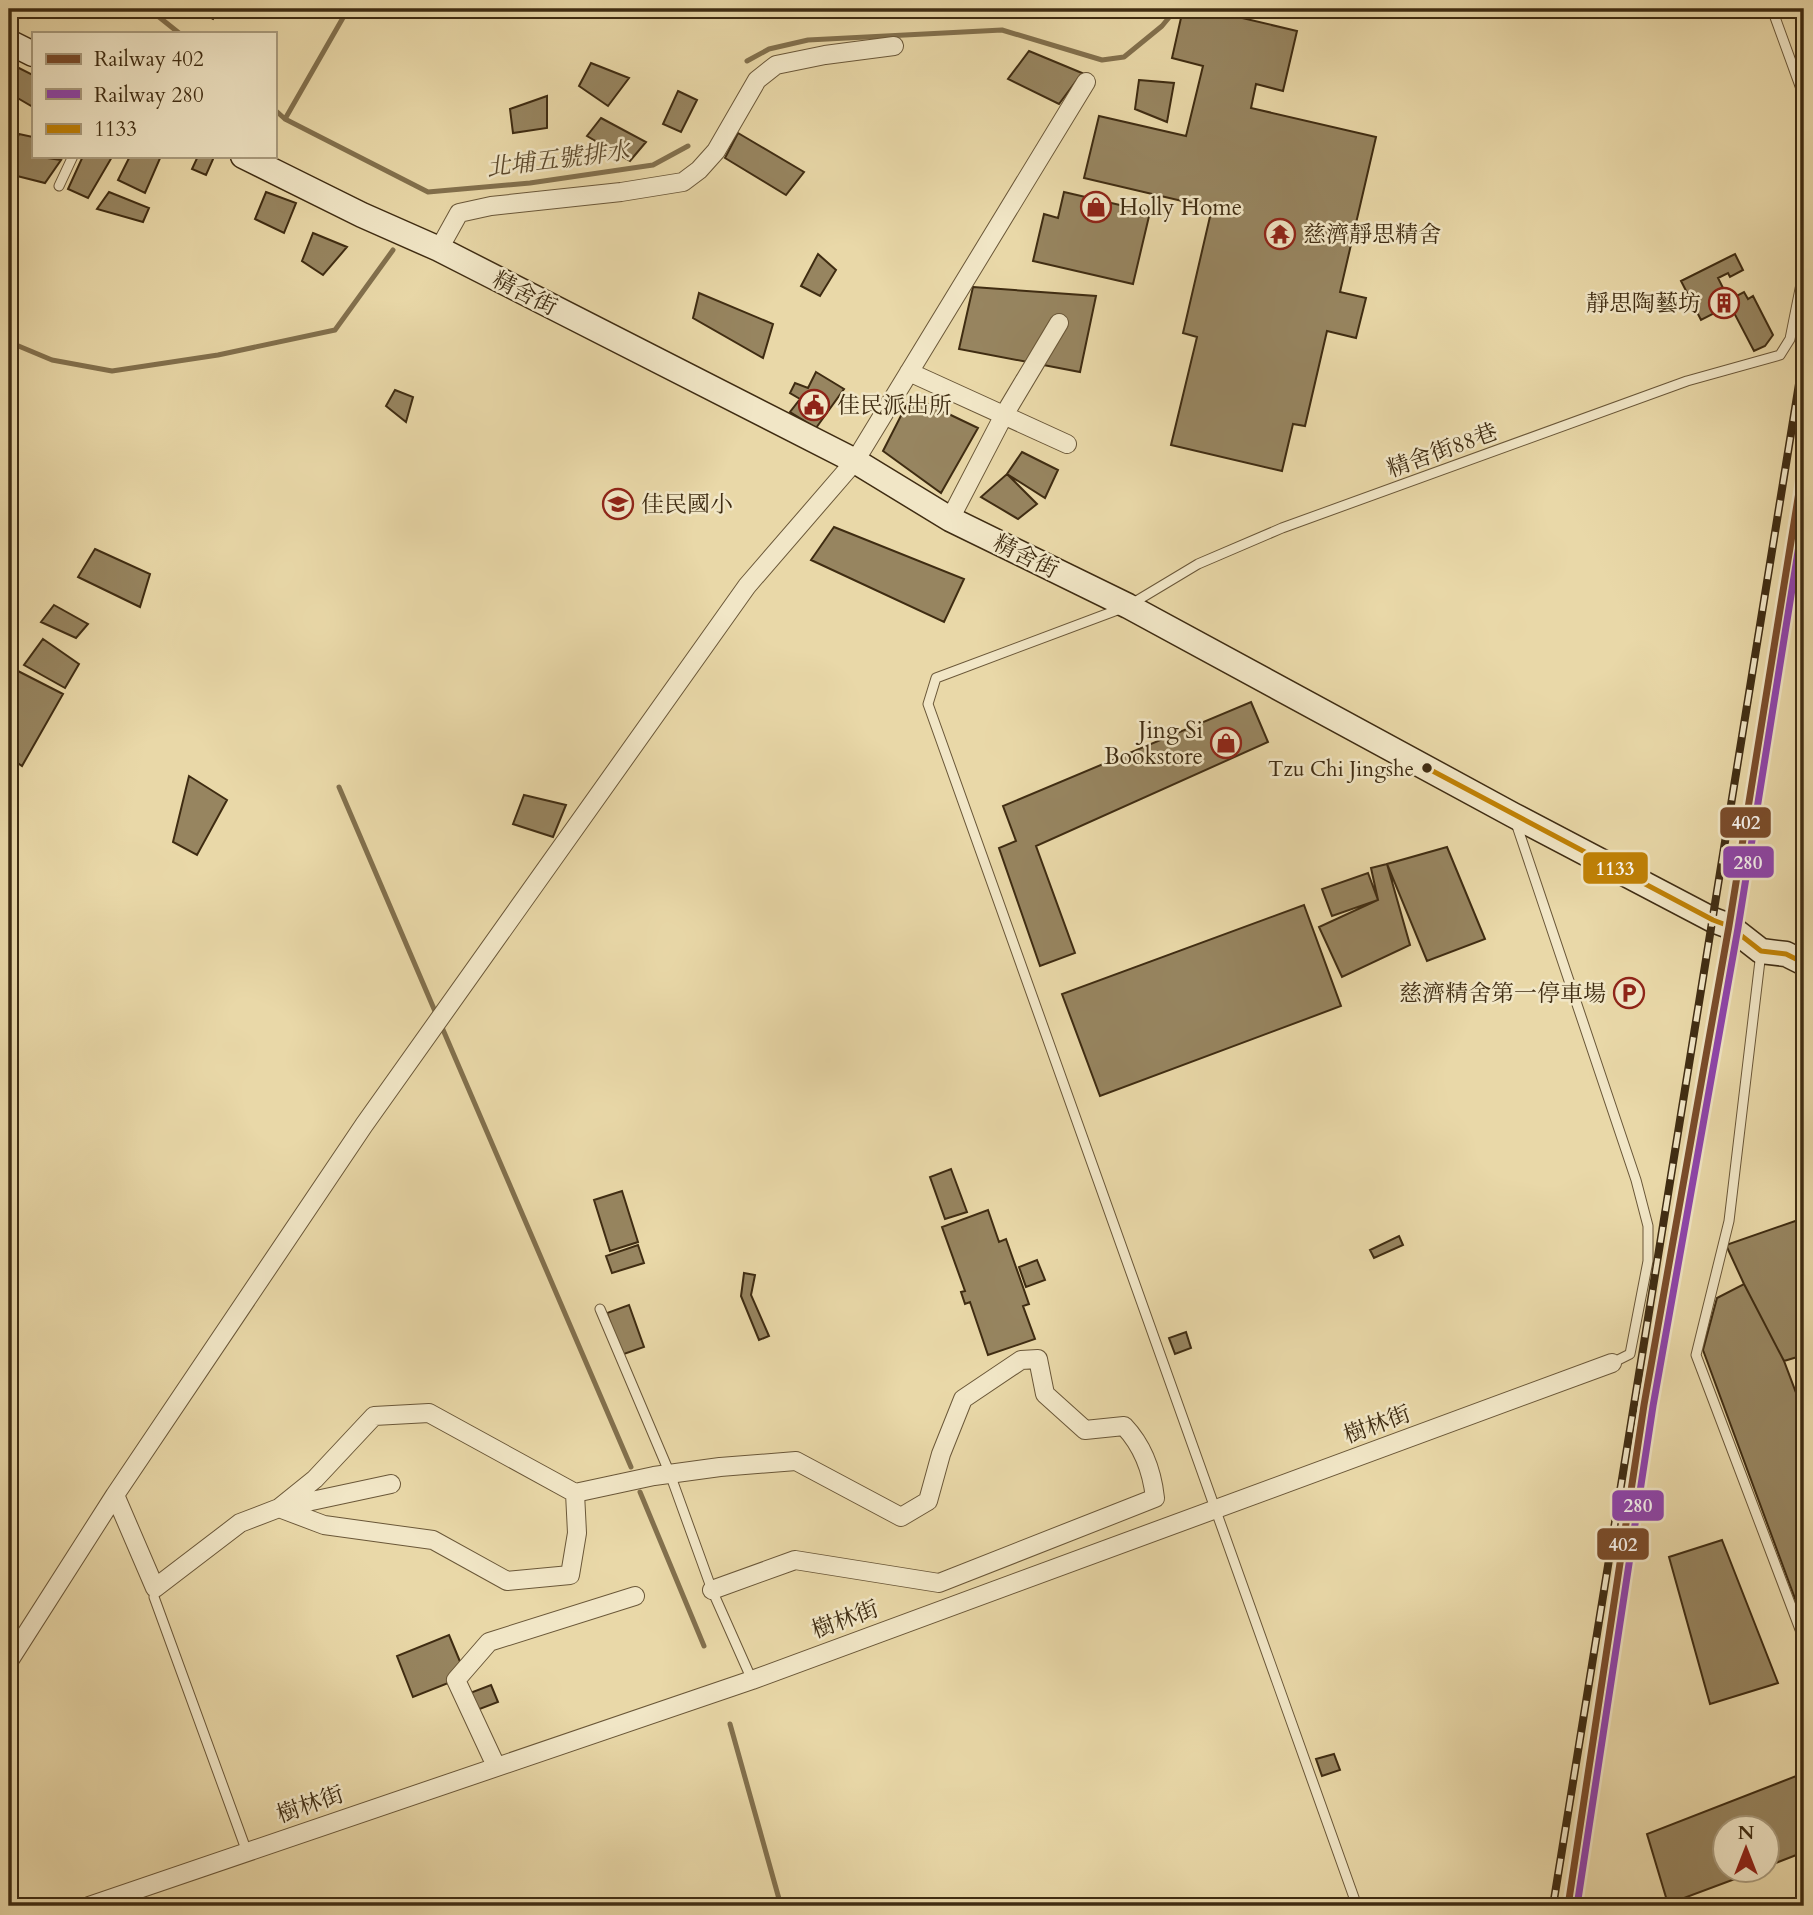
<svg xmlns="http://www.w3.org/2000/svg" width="1813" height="1915" font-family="Cardo,'Noto Serif TC',serif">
<rect width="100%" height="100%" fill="#e9d8a8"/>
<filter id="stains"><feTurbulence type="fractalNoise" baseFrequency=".00286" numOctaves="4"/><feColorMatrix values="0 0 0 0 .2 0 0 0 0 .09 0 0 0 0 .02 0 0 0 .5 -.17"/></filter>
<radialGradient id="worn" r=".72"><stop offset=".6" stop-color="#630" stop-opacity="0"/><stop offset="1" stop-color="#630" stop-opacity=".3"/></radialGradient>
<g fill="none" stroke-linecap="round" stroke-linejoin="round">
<!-- stream -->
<path stroke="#82704d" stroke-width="5" d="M149 9 179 33
M348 9 285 119 428 192 530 183 653 165 688 146
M747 61 769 49 808 40 1002 30 1102 60 1124 57 1162 26 1176 9
M275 110 285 119
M9 342 52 360 112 371 218 355 335 330 393 250
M339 787 437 1016
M441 1025 631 1467
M640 1492 704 1646
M730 1724 781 1906"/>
</g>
<!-- building -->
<path fill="#978560" stroke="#3f2c12" stroke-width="2" d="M195 9H219L213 19Z
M1183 9H1204L1297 31 1283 91 1256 84 1251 108 1376 137 1340 292 1366 298 1356 338 1327 331 1305 426 1293 424 1282 471 1171 445 1197 337 1183 333 1212 208 1084 178 1099 116 1186 136 1203 66 1172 58Z
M1029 51 1082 73 1059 104 1008 79Z
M9 63 33 75V107L9 93Z
M591 63 629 78 608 106 579 86Z
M1139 80 1174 83 1167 122 1135 109Z
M678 91 697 100 681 132 663 124Z
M547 96V128L513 133 510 109Z
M601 118 646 142 630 161 587 136Z
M738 133 804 172 786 195 725 158Z
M19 134 33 137V156L61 160 45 183 9 174V158Z
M83 156 112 157 88 198 68 189Z
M130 156H161L145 193 118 180Z
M198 156 214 157 206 175 192 169Z
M109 192 149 208 143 222 97 209Z
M266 192 296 203 284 233 255 219Z
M1064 192 1150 212 1133 284 1033 261 1044 214 1058 218Z
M313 233 347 247 323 275 302 261Z
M818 254 836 270 820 296 801 286Z
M1735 254 1743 270 1730 277 1728 273 1718 278 1729 300 1744 292 1748 299 1753 296 1773 335 1765 346 1754 351 1730 305 1701 320 1681 281Z
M973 287 1096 296 1080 372 959 349Z
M699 293 773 324 763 358 693 318Z
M816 372 844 389 816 428 790 412 800 399 790 393 795 383 808 388Z
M395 390 413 397 406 422 386 406Z
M911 396 978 428 941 493 883 451Z
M1022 452 1058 470 1045 498 1007 474Z
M1007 474 1037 504 1018 519 981 497Z
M834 527 964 579 944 622 811 560Z
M95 549 150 574 140 607 78 577Z
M54 605 88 624 76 638 41 622Z
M43 639 79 664 65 688 24 665Z
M16 670 63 694 22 766 9 757V684Z
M1251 702 1268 742 1036 846 1075 953 1040 966 999 848 1016 841 1003 806Z
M189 776 227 800 197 855 173 842Z
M524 795 566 805 553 837 513 824Z
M1447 847 1485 939 1427 961 1387 864Z
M1387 864 1410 945 1342 977 1319 927 1378 900 1371 868Z
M1368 873 1378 900 1332 916 1322 889Z
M1304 905 1341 1006 1100 1096 1062 994Z
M951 1169 967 1212 945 1219 930 1177Z
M622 1191 638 1242 610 1251 594 1200Z
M988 1210 999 1242 1006 1239 1029 1304 1023 1306 1035 1339 988 1355 970 1302 965 1304 961 1292 965 1291 942 1227Z
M1804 1218V1355L1784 1361 1744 1284 1726 1245Z
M1399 1236 1403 1245 1374 1258 1370 1250Z
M638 1245 644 1263 612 1273 606 1256Z
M1037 1260 1045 1280 1026 1287 1019 1267Z
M744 1273 755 1275 751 1295 769 1336 759 1340 741 1296Z
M1744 1284 1784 1361 1804 1414V1623L1703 1350 1717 1298Z
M629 1305 644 1347 621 1355 607 1313Z
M1186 1332 1191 1348 1175 1354 1169 1338Z
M1722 1540 1778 1683 1710 1704 1669 1557Z
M449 1635 466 1676 413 1697 397 1656Z
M491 1685 498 1702 477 1710 470 1693Z
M1334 1754 1340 1770 1322 1776 1316 1759Z
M1804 1773V1852L1768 1866V1828H1726V1870H1759L1668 1904 1647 1834Z"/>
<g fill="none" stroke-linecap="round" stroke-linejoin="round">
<!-- lane casing -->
<g stroke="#6a5738" stroke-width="11">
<path id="lane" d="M1772 9 1804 97
M59 186 73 156
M1516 823 1636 1180 1648 1226V1261L1630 1354 1612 1363
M1761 952 1729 1221 1696 1355 1804 1640
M600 1309 670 1474 712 1590 752 1680
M155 1588 154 1597 247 1852
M1357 1906 928 704 936 678 1128 606 1198 564 1282 528 1687 381 1780 355 1790 339 1804 269"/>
</g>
<!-- street casing -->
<g stroke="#6a5738" stroke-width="20">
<path id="street" d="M439 249 459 213 491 206 621 192 683 182 699 170 716 151 757 80 776 65 825 55 894 46
M909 372 1067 444
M950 519 1004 415 1059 323
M575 1493 429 1413 374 1416 315 1479 279 1508 324 1525 433 1540 507 1581 570 1575 577 1533 575 1493 654 1476 720 1467 796 1461 901 1517 928 1501 941 1454 963 1399 1021 1360 1038 1359 1045 1394 1085 1430 1124 1426C1142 1445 1152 1471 1155 1498L939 1583 795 1560 712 1590
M115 1495 155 1588 240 1523 279 1508 391 1484
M9 1661 115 1495 364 1125 747 586 855 461 1086 82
M496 1766 456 1680 489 1642 635 1596
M89 1906 752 1680 1612 1363"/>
</g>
<!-- secondary casing -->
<g stroke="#3f2c12" stroke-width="27">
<path id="secondary" d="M9 42 33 54
M243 156 362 215 439 249 855 461 950 519 1128 606 1513 815 1713 920 1729 926 1761 951 1786 954 1804 963"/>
</g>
<!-- lane -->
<use href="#lane" stroke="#f1e6c6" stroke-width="9"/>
<!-- street -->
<use href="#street" stroke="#f1e6c6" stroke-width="18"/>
<!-- secondary -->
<use href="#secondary" stroke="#f1e6c6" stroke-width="24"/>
<!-- rail casing -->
<g stroke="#3f2c12" stroke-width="8">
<path id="rail" d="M1553 1906 1804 353"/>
</g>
<!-- rail -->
<use href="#rail" stroke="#f1e6c6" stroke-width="5" stroke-dasharray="16" stroke-linecap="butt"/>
<!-- bus-1 casing -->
<g stroke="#f1e6c6" stroke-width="10">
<path id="bus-1" d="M1427 768 1713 920 1729 926 1761 951 1786 954 1804 963"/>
</g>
<!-- bus-1 -->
<use href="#bus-1" stroke="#c08105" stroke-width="5"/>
<!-- rail-1 casing -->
<g stroke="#f1e6c6" stroke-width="12">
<path id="rail-1" d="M1568 1906 1644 1405 1729 926 1804 461"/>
</g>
<!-- rail-2 casing -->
<g stroke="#f1e6c6" stroke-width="12">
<path id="rail-2" d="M1577 1906 1653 1406 1738 928 1804 514"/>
</g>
<!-- rail-1 -->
<use href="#rail-1" stroke="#7a4b2a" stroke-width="7"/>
<!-- rail-2 -->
<use href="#rail-2" stroke="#8e44ad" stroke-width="7"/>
</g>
<!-- icons -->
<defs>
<g id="shop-ring" transform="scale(1.575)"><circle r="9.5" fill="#f1e6c6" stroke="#8f2418" stroke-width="1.5"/><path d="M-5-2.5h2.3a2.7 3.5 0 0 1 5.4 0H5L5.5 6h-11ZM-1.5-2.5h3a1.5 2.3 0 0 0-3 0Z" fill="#8f2418"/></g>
<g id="temple-ring" transform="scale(1.575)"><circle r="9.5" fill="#f1e6c6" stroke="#8f2418" stroke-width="1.5"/><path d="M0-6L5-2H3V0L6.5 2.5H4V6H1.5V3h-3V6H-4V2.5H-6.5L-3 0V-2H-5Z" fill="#8f2418"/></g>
<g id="building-ring" transform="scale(1.575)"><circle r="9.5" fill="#f1e6c6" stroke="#8f2418" stroke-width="1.5"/><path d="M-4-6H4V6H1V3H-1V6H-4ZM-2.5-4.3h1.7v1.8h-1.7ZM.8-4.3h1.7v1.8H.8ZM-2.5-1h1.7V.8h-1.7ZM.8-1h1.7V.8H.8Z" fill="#8f2418"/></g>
<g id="civic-ring" transform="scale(1.575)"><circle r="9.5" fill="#f1e6c6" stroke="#8f2418" stroke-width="1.5"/><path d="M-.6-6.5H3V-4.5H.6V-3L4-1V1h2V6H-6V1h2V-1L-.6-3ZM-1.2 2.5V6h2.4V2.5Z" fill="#8f2418"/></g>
<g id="school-ring" transform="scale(1.575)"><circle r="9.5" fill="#f1e6c6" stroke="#8f2418" stroke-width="1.5"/><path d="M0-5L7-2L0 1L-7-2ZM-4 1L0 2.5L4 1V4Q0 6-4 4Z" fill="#8f2418"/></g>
<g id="parking-ring" transform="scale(1.575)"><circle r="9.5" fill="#f1e6c6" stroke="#8f2418" stroke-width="1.5"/><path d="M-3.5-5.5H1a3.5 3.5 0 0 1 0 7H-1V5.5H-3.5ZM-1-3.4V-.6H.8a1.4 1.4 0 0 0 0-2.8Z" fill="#8f2418"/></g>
</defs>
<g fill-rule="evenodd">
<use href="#shop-ring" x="1096" y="207"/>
<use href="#temple-ring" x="1280" y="234"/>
<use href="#building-ring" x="1724" y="303"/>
<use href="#civic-ring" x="814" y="405"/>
<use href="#school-ring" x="618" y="504"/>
<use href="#shop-ring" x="1226" y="743"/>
<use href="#parking-ring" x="1629" y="993"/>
</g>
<!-- markers -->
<circle fill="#3f2c12" stroke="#f1e6c6" stroke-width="2.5" cx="1427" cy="768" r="6"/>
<g text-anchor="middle" stroke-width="5" stroke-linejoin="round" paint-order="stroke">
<!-- bus labels -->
<g font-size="21" fill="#3f2c12" stroke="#f1e6c6" text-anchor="end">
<text x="1414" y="776">Tzu Chi Jingshe</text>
</g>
<!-- poi labels -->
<g font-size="23" fill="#3f2c12" stroke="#f1e6c6" text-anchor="start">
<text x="1119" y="215">Holly Home</text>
<text x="1303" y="242">慈濟靜思精舍</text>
<text x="1701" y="311" text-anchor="end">靜思陶藝坊</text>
<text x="837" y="413">佳民派出所</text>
<text x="641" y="512">佳民國小</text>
<text x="1203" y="738" text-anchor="end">Jing Si<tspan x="1203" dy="26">Bookstore</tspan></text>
<text x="1606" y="1001" text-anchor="end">慈濟精舍第一停車場</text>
</g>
<!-- street labels -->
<g font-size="23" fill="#3f2c12" stroke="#f1e6c6">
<text transform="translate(525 293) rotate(27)" y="8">精舍街</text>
<text transform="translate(1442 450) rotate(-20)" y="8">精舍街88巷</text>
<text transform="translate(1026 556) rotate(26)" y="8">精舍街</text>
<text transform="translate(1377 1424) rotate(-20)" y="8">樹林街</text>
<text transform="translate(845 1619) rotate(-20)" y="8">樹林街</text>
<text transform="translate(310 1804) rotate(-19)" y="8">樹林街</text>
</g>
<!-- water labels -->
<g font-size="24" font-style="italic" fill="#5b482b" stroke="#f1e6c6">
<text transform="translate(558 159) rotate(-7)" y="8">北埔五號排水</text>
</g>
</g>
<g stroke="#f1e6c6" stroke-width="2.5">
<rect x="1719" y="806" width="53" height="33" rx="7" fill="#7a4b2a"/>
<rect x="1722" y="845" width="53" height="34" rx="7" fill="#8e44ad"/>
<rect x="1582" y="851" width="67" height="34" rx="7" fill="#c08105"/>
<rect x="1611" y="1489" width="54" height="33" rx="7" fill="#8e44ad"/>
<rect x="1596" y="1527" width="54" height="34" rx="7" fill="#7a4b2a"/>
</g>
<g font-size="19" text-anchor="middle" font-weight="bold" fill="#fff">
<text x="1746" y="829">402</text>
<text x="1748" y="869">280</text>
<text x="1615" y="875">1133</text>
<text x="1638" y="1512">280</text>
<text x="1623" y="1551">402</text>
</g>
<!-- margin -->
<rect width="1813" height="1915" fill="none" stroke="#e9d8a8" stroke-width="35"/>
<rect x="10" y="10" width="1792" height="1894" fill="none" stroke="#3f2c12" stroke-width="3.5"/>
<rect x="18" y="18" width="1778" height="1880" fill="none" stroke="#3f2c12" stroke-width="2"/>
<!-- legend -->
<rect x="32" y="32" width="245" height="126" fill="#f1e6c6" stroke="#aa9c7e" stroke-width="2"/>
<rect x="46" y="54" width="35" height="10" fill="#7a4b2a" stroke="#aa9c7e" stroke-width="2"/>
<text x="94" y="66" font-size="21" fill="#3f2c12">Railway 402</text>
<rect x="46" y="89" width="35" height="10" fill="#8e44ad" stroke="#aa9c7e" stroke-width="2"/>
<text x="94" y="102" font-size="21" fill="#3f2c12">Railway 280</text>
<rect x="46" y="124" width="35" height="10" fill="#c08105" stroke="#aa9c7e" stroke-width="2"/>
<text x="94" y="136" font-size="21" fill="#3f2c12">1133</text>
<!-- north arrow -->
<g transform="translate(1746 1849)"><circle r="33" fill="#f1e6c6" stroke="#aa9c7e" stroke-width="2"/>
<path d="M0-5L12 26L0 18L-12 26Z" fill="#8f2418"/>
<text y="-10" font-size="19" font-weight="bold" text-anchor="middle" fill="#3f2c12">N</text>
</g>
<rect width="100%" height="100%" filter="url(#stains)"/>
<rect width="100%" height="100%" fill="url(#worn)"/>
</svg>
